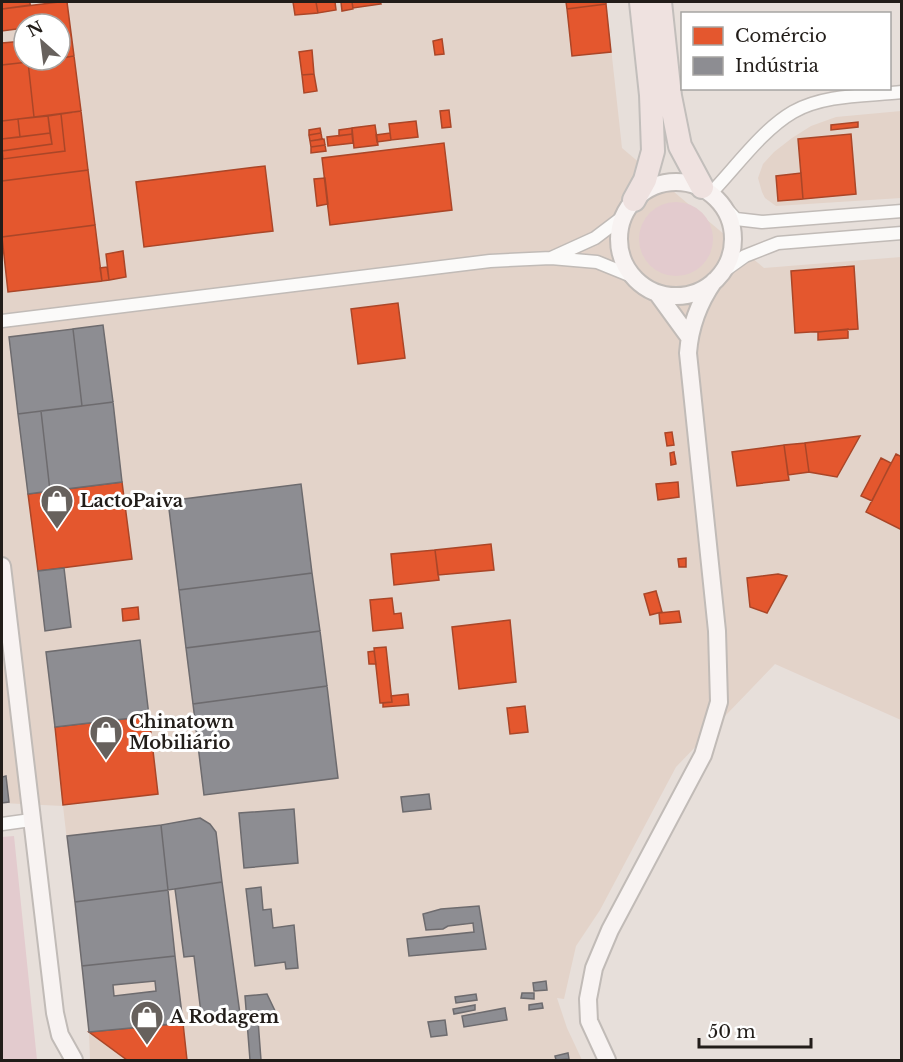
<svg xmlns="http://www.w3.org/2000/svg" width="903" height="1062" font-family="'Libre Baskerville',serif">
<rect width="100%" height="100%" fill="#e7dfda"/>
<!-- built -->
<path fill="#e3d3c9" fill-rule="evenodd" d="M2 2H606L622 148 764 268 901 257V720L775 664 676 767 600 910 576 946 564 999 557 998 567 1028 582 1060H90L89 1032 63 806 2 803ZM24 24H60V60H24Z
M901 111V198L776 206 765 198 762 192 758 178 763 164 774 152 792 138 811 126 836 117Z"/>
<!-- green -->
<path fill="#e3cbce" d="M639 239a37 37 0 1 1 74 0a37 37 0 1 1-74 0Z
M14 836 37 1060H2V837Z"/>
<!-- shops -->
<path fill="#e4572e" stroke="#aa4628" stroke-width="1.5" d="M2 2H30V5L2 9Z
M59 2H67L74 56 62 58 60 24H24V28L2 31V9Z
M293 2H316L318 13 295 15Z
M316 2H335L336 10 318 13Z
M341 2H352L353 9 342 11Z
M352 2H380L381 4 353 8Z
M566 2H606V4L567 9Z
M606 4 611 52 572 56 567 9Z
M442 39 444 54 435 55 433 41Z
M24 41V60H28V62L2 65V43Z
M312 50 314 74 302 75 299 52Z
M74 56 81 111 34 117 28 62 60 60V58Z
M28 62 34 117 2 121V65Z
M314 74 317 91 304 93 302 75Z
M449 110 451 127 442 128 440 111Z
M81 111 88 170 2 181V147L3 159 65 151 61 114Z
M61 114 65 151 3 159 2 151 52 144 48 116Z
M48 116 50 133 20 137 18 119Z
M18 119 20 137 2 139V121Z
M416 121 418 137 391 140 389 124Z
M858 122V127L831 130V125Z
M375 125 378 145 354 148 352 128Z
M320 128 321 133 309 135V130Z
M352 128V134L339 136V130Z
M50 133 52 144 2 151V139Z
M321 133 322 139 310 141 309 135Z
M390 133 391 140 377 142 376 135Z
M352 134 353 143 328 146 327 137Z
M851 134 856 194 803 199 798 139Z
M324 139 325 145 311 147 310 141Z
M444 143 452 210 330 225 322 158Z
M325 145 326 151 311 153V147Z
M265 166 273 231 144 247 136 182Z
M88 170 95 225 2 237V181Z
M801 173 803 199 778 201 776 176Z
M325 178 328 204 317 206 314 179Z
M95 225 102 281 8 292 2 237Z
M123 251 126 277 109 280 106 254Z
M854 266 858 329 795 333 791 271Z
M107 267 109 280 102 281 100 268Z
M398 303 405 358 358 364 351 309Z
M848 329V338L818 340V332Z
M672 432 674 445 667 446 665 433Z
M860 436 837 477 809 472 805 443Z
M805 443 809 472 788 475 784 445Z
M784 445 789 480 737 486 732 452Z
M674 452 676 464 671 465 670 453Z
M896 454 902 457V530L866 512Z
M881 458 891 463 872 501 861 496Z
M122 482 132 559 38 571 28 494Z
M678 482 679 497 658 500 656 484Z
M491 544 494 570 438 575 435 550Z
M435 550 439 580 394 585 391 554Z
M686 558V567H679L678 559Z
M778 574 787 576 767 613 750 607 747 578Z
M656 591 662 612 650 615 644 594Z
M392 598 394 614 401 613 403 628 373 631 370 600Z
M138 607 139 619 123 621 122 609Z
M679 611 681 622 660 624 659 613Z
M510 620 516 682 459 689 452 627Z
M386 647 392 702 380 703 374 648Z
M374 651 376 664H369L368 652Z
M408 694 409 705 383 707V703L392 702 391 696Z
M525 706 528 732 510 734 507 708Z
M149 716 158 794 63 805 55 727Z
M183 1023 187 1060H127L89 1032Z"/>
<!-- industry -->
<path fill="#8d8d92" stroke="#6d6b6e" stroke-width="1.5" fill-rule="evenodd" d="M103 325 113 402 82 406 73 329Z
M73 329 82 406 18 414 9 337Z
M113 402 122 482 50 491 41 411Z
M41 411 50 491 28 494 18 414Z
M301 484 312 573 179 590 168 501Z
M64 568 71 627 45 631 38 571Z
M312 573 320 631 186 648 179 590Z
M320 631 327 686 193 704 186 648Z
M140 640 149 716 55 727 46 652Z
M327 686 338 778 204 795 193 704Z
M6 776 9 802 2 803V777Z
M429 794 431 809 403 812 401 797Z
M294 809 298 863 244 868 239 813Z
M200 818 210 824 216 832 222 882 168 890 161 825Z
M161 825 168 890 75 902 67 836Z
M222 882 240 1014 202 1021 194 956 184 957 175 889Z
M261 887 263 910 271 909 273 928 294 925 298 968 286 969 285 962 255 966 246 889Z
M168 890 175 956 82 966 75 902Z
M479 906 486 949 409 956 407 939 474 932 473 923 448 926 443 929 426 930 423 914 441 909Z
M175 956 183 1023 89 1032 82 966ZM155 981 156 991 114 996 113 985Z
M546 981 547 990 534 991 533 983Z
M522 993H534V999L521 998Z
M267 994 277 1015H266V1020H258L261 1060H250L245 996Z
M476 994 477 1000 456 1003 455 997Z
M542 1003 543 1008 529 1010V1005Z
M475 1005V1010L454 1014 453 1009Z
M505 1008 507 1020 464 1027 462 1016Z
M445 1020 447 1035 431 1037 428 1022Z
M568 1053 569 1059 556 1060 555 1056Z"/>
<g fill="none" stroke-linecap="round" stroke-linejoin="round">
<!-- street casing -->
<g stroke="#c1bbb7" stroke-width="15">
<path id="street" d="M711 193C736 167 762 130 793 112 825 94 867 96 902 92
M722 204 736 219 762 222 902 211
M624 216 595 238 551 258 597 262 634 277
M724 271 745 256 778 243 902 233
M2 321 490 261 551 258
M2 824 31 820"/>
</g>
<!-- secondary casing -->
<g stroke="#c1bbb7" stroke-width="20">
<path id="secondary" d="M619 239a57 57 0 1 1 114 0a57 57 0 1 1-114 0Z
M657 293 689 337
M2 566 55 1013 60 1035 74 1060
M607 1060 589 1021 588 999 594 968 610 930 703 755 719 702 717 631 688 353C690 326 698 304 714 281"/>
</g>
<!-- highway casing -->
<g stroke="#c2bebb" stroke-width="26">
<path id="highway" d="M660 2 670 96 680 146 702 187
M634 200 645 180 653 151 651 95 641 2"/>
</g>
<!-- street -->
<use href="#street" stroke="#fbfaf9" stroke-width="12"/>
<!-- secondary -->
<use href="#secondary" stroke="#f8f3f2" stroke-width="16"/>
<!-- highway -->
<use href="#highway" stroke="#efe2e0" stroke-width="22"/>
</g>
<!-- icons -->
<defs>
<g id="shop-pin" transform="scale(1.725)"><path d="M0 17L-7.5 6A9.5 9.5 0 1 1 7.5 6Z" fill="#67615d" stroke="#fff"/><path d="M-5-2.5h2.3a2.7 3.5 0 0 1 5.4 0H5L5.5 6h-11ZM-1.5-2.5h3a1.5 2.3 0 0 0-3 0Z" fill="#fff"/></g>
</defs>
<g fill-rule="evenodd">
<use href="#shop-pin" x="57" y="501"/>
<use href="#shop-pin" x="106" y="732"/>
<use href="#shop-pin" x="147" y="1017"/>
</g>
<g text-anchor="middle" stroke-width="6" stroke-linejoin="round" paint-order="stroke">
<!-- poi labels -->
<g font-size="18" font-weight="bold" fill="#221d19" stroke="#fff" text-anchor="start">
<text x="80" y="507">LactoPaiva</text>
<text x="129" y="728">Chinatown<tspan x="129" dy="21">Mobiliário</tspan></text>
<text x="170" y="1023">A Rodagem</text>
</g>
</g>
<!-- border -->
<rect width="903" height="1062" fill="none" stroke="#221d19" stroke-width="6"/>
<!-- legend -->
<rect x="681" y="12" width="210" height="78" fill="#ffffff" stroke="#a7a5a3" stroke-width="1.5"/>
<rect x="693" y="27" width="30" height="18" fill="#e4572e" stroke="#a7a5a3" stroke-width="1.5"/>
<text x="735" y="42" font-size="18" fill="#221d19">Comércio</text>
<rect x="693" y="57" width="30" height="18" fill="#8d8d92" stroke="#a7a5a3" stroke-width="1.5"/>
<text x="735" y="72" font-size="18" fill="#221d19">Indústria</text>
<!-- north arrow -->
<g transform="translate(42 42) rotate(332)"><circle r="28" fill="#ffffff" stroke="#a7a5a3" stroke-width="1.5"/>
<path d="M0-4.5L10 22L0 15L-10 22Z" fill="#67615d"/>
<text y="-9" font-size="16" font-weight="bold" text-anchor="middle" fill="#221d19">N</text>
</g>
<!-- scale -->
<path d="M699 1038v9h112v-9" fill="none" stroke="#221d19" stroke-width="3"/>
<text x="708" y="1038" font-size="18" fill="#221d19" stroke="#ffffff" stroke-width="4.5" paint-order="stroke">50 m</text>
</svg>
